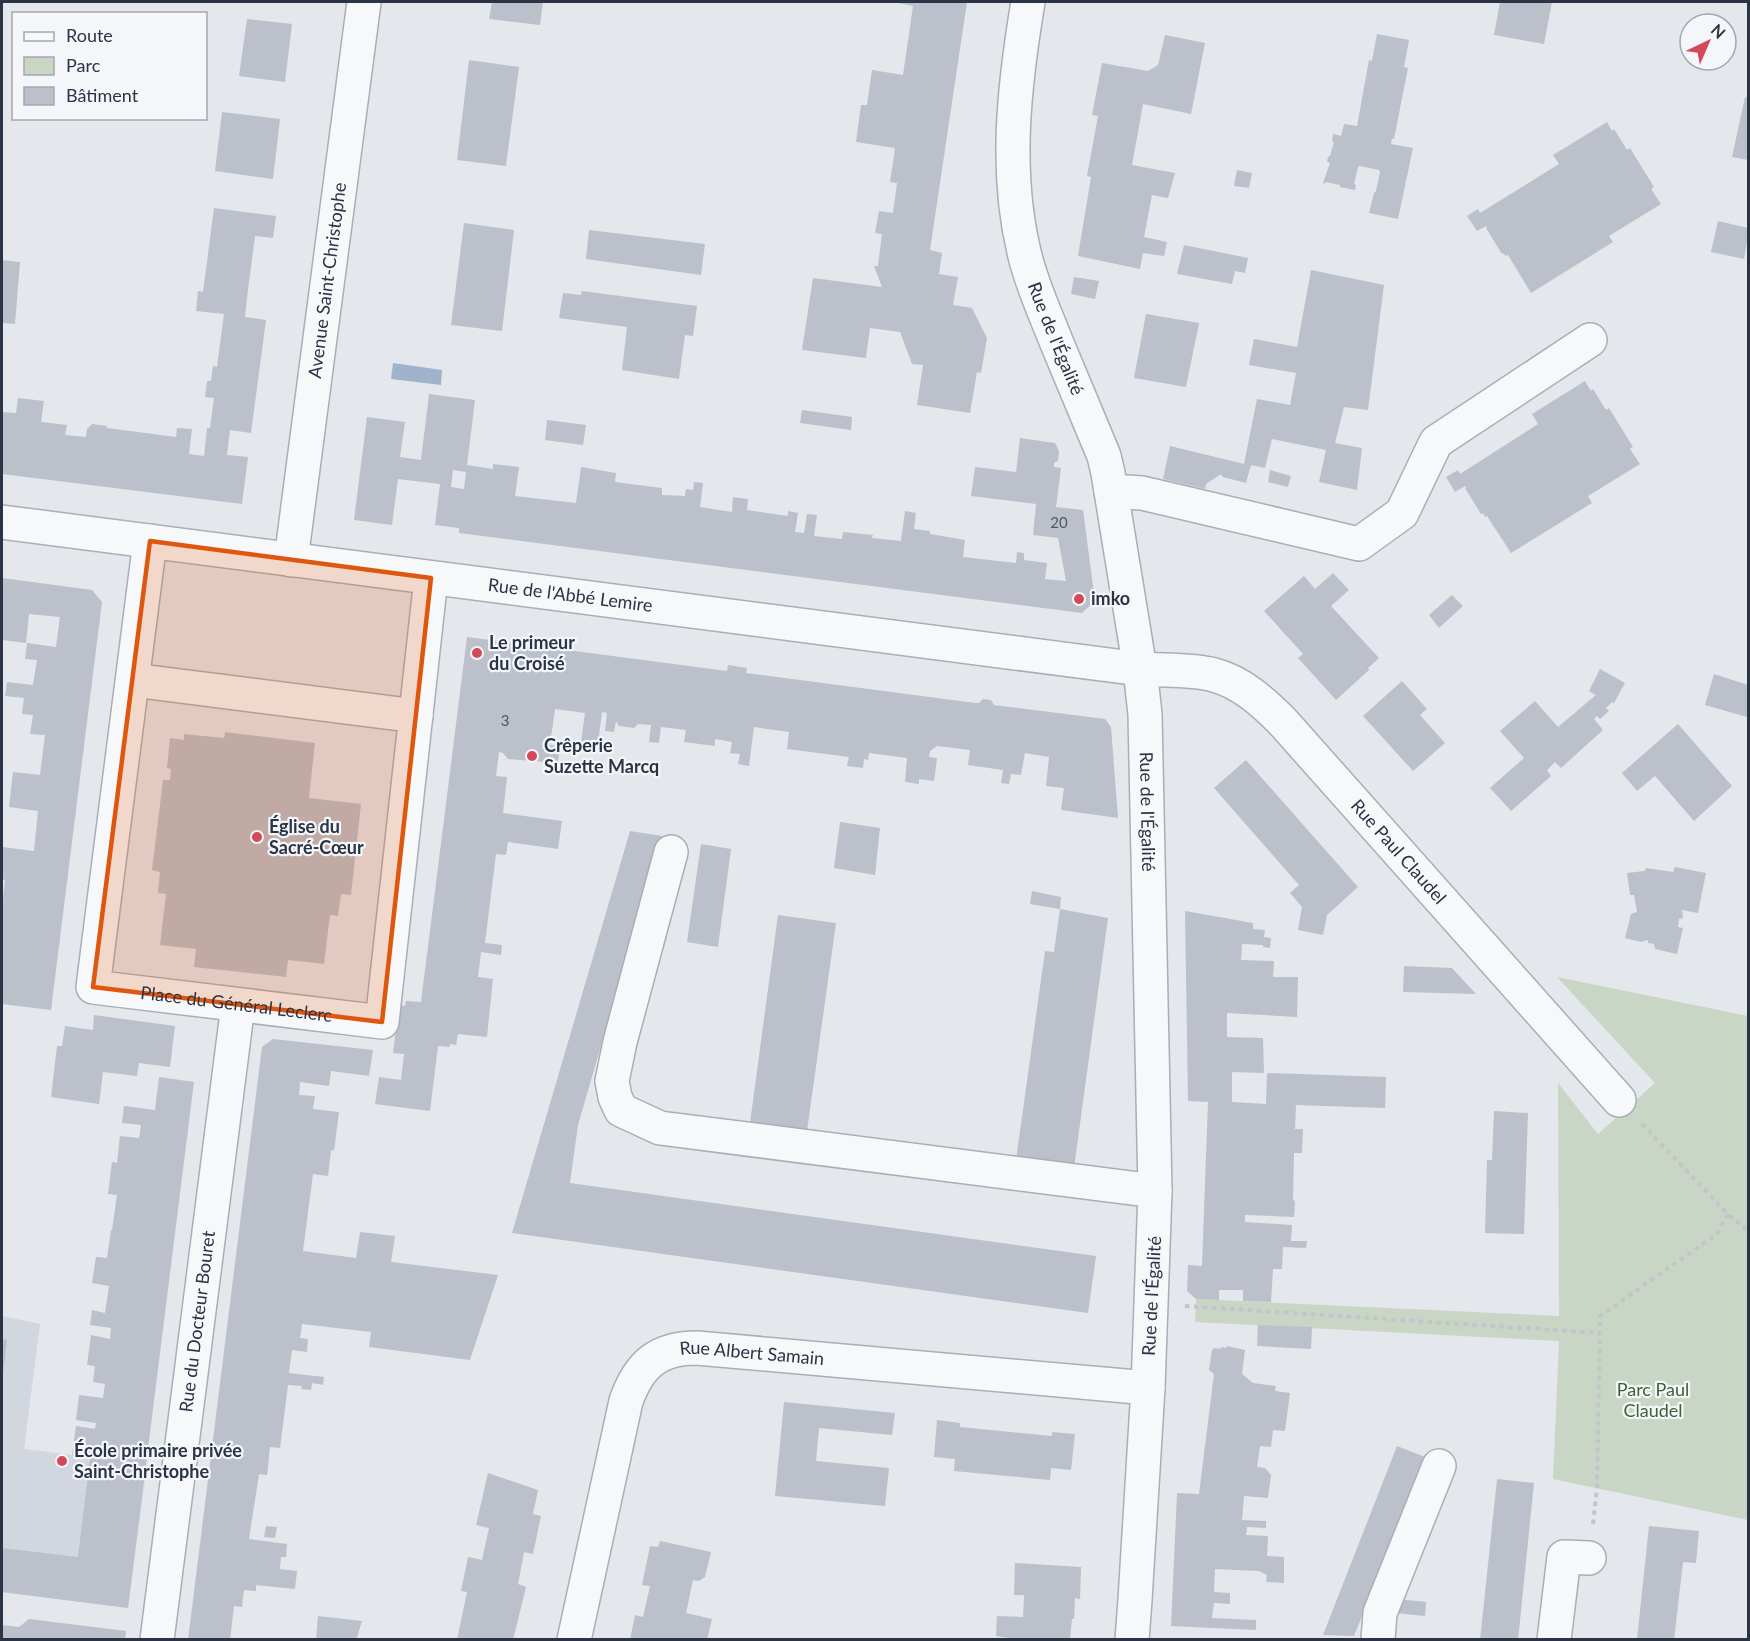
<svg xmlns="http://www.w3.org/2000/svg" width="1750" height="1641" font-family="Lato,sans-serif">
<rect width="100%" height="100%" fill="#e4e7ec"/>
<!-- built -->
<path fill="#d2d6de" d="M2 1316 40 1324 24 1449 147 1464 128 1608 2 1592Z"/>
<!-- green -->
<path fill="#c9d6c5" d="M1557 977 1748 1016V1520L1553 1479 1559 1341 1195 1322 1196 1299 1559 1316 1558 1083 1598 1134 1655 1083Z"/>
<!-- water -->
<path fill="#9fb4cc" d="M393 363 442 370 441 385 391 379Z"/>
<!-- building -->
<path fill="#bbc0ca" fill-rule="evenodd" d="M492 2H543L540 25 489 19Z
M894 2H967L930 250 942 253 939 274 958 277 953 305 972 308 987 338 981 373 977 372 970 413 917 405 923 365 912 364 900 332 870 328 866 358 802 350 813 278 882 287 874 266H878L882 234 875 233 879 211 893 213 897 183 890 182 895 148 856 142 861 105H867L872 70 903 75 913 6Z
M1500 2H1552L1544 44 1494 35Z
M247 19 292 24 285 82 239 76Z
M1377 34 1409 40 1404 67 1408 68 1394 139H1392L1391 144 1413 148 1398 219 1369 213 1374 193 1376 191 1380 172 1379 170 1360 166 1358 167 1354 184 1356 185 1355 190 1340 187V185L1326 182 1324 184 1323 183 1330 163 1327 161 1328 157 1330 156 1334 142 1332 141 1333 134 1341 136 1344 124 1357 126 1369 60 1372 61Z
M1165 35 1205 43 1191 114 1143 104 1132 165 1175 173 1168 198 1152 195 1144 237 1167 242 1164 256 1143 253 1140 269 1078 256 1091 177 1087 176 1098 116 1092 115 1102 63 1148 71 1158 65Z
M469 60 519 67 506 166 457 160Z
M1745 97 1748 98V160L1732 157Z
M222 112 280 119 273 179 215 171Z
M1607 122 1612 131 1614 129 1627 150 1630 148 1654 187 1651 189 1661 204 1609 236 1613 242 1531 293 1508 255 1506 256 1503 253 1502 254 1486 228 1487 227 1486 226 1477 231 1467 216 1478 209 1480 213 1559 164 1553 155Z
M1237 170 1252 173 1249 188 1234 186Z
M214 208 276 216 273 238 255 236 247 298 245 317 266 320 251 433 230 430 227 455 248 457 242 504 2 474V412L16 413 18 398 44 401 41 422 67 425 65 435 86 437 87 429 92 424 107 426V428L176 437 177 428 192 429 189 454 204 456 207 428H210L214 398 205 397 207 381H211L213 366 217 367 224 314 196 311 198 291 203 292Z
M1718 221 1748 228V236L1744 259 1711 252Z
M464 223 514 230 502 331 451 325Z
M589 230 705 244 701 275 586 259Z
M1184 245 1248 258 1245 273 1235 271 1232 284 1177 274Z
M2 260 20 262 15 324 2 323Z
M1311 270 1384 285 1368 410 1344 407 1335 443 1362 448 1357 490 1319 482 1326 450 1272 439 1265 468 1251 465 1246 483 1223 477 1221 474 1206 484 1205 489 1163 479 1170 446 1244 464 1257 399 1290 405 1296 373 1249 365 1254 339 1297 347Z
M1074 277 1099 281 1095 299 1071 294Z
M582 291 697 306 693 336 685 335 679 379 622 370 627 327 559 318 563 293 581 295Z
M1146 314 1199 323 1186 387 1134 378Z
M1585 381 1591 391 1593 389 1606 410 1609 408 1633 447 1630 449 1640 464 1588 496 1592 503 1511 553 1487 516 1485 517 1483 513 1481 514 1465 488 1466 487 1465 486 1455 492 1446 477 1458 470 1460 474 1538 424 1532 414Z
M429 394 475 400 467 465 493 469V464L519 467 515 496 576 503 581 467 616 473 615 482 662 488V495L685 496 686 489 693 490 694 482 703 483 700 507 732 512 733 497 748 499 747 510 788 516V511L798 513 795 532 804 533 807 514 817 515 814 536 842 539 843 532 873 535 872 538 901 541 905 511 916 513 914 529 930 531V534L965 540 963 557 1016 563 1017 552 1024 553V560L1047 563 1045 579 1066 581 1058 538 1033 535 1036 504 971 496 975 467 1016 472 1020 438 1055 443 1059 451 1058 461 1054 463V467L1061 468 1056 507 1083 510 1095 601 1082 613 459 533V528L435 525 440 484 398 479 392 525 354 520 367 417 405 422 400 457 421 460ZM453 470 466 472 464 489 451 487Z
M802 410 852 417 851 430 800 423Z
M547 420 586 425 583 445 545 440Z
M1270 470 1291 476 1288 487 1268 482Z
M1333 573 1349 590 1331 606 1379 658 1368 668 1369 670 1336 700 1298 658 1303 654 1264 611 1304 576 1315 589Z
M2 578 92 590 102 602 51 1010 2 1004V954L3 941H2V908L5 880 2 879V847L34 851 38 811 9 807 13 772 40 775 45 735 30 734 33 715 22 714 24 698 5 696 7 682 33 685 37 660 25 659 27 643 56 647 60 617 29 614 26 643 2 640Z
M1452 595 1463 606 1439 628 1429 615Z
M467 637 727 671 728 665 747 668 746 673 975 703H979L983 699 991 700 994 705 1105 719 1111 727 1118 818 1061 810 1064 788 1046 786 1049 757 1025 753 1021 775 1011 774 1009 784 1001 783 1003 770 968 765 970 750 937 746 930 751 929 757 937 758 934 781 919 779V784L905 782 907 758 869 753 868 760 864 759 863 768 847 766 849 757 787 749 789 732 754 727 749 766 738 764 740 754 730 753 732 742 715 739V746L684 742 686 730 661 727 659 743 649 742 651 725 638 724 634 728 619 726 616 721 614 732 605 731 607 713 602 712 598 744 581 742 585 713 555 709 550 745 560 746 558 763 508 759 503 753 499 752 496 776 507 777 503 813 562 821 558 849 508 842 506 855 496 854 485 943 502 945 501 955 481 952 478 977 493 979 487 1037 458 1034 456 1045 450 1044V1047L438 1046 430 1111 375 1104 379 1077 401 1080 404 1054 393 1053 399 1005 405 1006 406 1001 421 1002Z
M1600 669 1625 683 1614 703 1612 702 1606 708 1609 711 1600 719 1597 716 1594 719 1603 730 1561 768 1555 762 1547 770 1551 776 1511 811 1490 788 1524 758 1500 731 1535 701 1558 727 1596 695 1589 691Z
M1714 674 1748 685V712L1747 717 1705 705Z
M1402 681 1427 709 1420 715 1445 743 1413 771 1363 716Z
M1678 724 1732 786 1694 821 1655 776 1637 791 1622 773Z
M225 732 315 743 309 798 361 804 351 895 341 894 338 916 330 915 324 964 288 960 286 977 194 967 196 949 160 945 166 894 158 893 160 872 152 870 163 780H170L171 769 167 768 170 738 184 740V734L224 738Z
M1246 760 1358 887 1327 915 1323 935 1298 930 1302 907 1290 893 1299 885 1214 788Z
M840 822 880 828 875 875 834 868Z
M630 831 662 836 578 1125 570 1183 1096 1256 1088 1313 512 1233Z
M701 844 731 849 718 947 687 942Z
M1675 867 1706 873 1698 913 1682 910 1683 918 1679 919 1678 927 1683 928 1677 954 1655 949 1654 944 1648 943V940L1641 942 1625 938 1631 914 1637 912 1634 895H1630L1627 873 1645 871 1646 868 1673 872Z
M1032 891 1061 897 1060 909 1030 904Z
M1060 909 1108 918 1074 1168 1016 1160 1045 951 1054 952Z
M1185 911 1253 923V929L1265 930 1264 937 1271 938 1270 948 1263 947V945L1242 944 1241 960 1274 961 1273 977H1298L1297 1017 1227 1013V1037L1263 1038 1264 1073 1232 1072V1102L1266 1104 1267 1073 1386 1077 1385 1108 1296 1105 1295 1129H1303L1302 1153H1294L1293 1200 1295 1201 1294 1217 1245 1215V1222L1292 1225 1291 1241H1307L1306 1248 1283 1247 1282 1269H1273L1271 1302 1243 1301V1290H1219V1300L1196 1299 1187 1291 1188 1265 1202 1266 1208 1102 1188 1101Z
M778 915 836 923 807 1131 750 1123Z
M1404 966 1452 968 1476 994 1403 992Z
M94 1015 175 1026 170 1067 139 1063 137 1076 103 1072 99 1104 51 1097 57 1046H62L65 1026 93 1030Z
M273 1039 373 1050 369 1076 331 1071 329 1086 300 1082 299 1095 315 1096 313 1109 339 1112 334 1151 331 1150 328 1176 313 1174 303 1251 356 1258 360 1232 395 1236 391 1262 498 1275 470 1360 369 1347 371 1332 302 1324 300 1338 308 1339 307 1352 292 1350 289 1373 324 1377 323 1385 312 1383 311 1390 301 1389 302 1386 288 1385 280 1448 270 1447 267 1475 259 1474 249 1539 287 1544 286 1557H281L280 1569 297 1571 295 1589 256 1585V1591L244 1590 242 1607 234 1606 230 1640H188L260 1063 262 1047Z
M159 1077 194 1082 128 1608 2 1592V1548L78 1557 90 1457 72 1455 76 1426 95 1429 96 1423 76 1420 79 1395 103 1398 105 1384 93 1382 95 1366 87 1365 91 1335 110 1339 111 1328 90 1325 92 1310 105 1313 109 1286 92 1283 96 1257 107 1258 111 1230H112L117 1195 108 1194 112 1162 117 1163 120 1136 139 1138 141 1125 122 1123 124 1106 155 1110Z
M1494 1111 1528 1113 1524 1234 1485 1233 1487 1160H1492Z
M1258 1325 1312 1327 1311 1349 1257 1346Z
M2 1339 7 1340 3 1374H2Z
M1227 1346 1245 1350 1242 1374 1253 1383 1276 1386 1275 1391 1290 1393 1285 1431 1273 1430 1271 1447 1260 1446 1257 1467 1265 1468 1271 1475 1268 1498 1244 1496 1242 1520 1266 1521V1528L1247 1527 1246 1535 1268 1536 1267 1556 1284 1557V1583L1266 1582 1267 1575 1259 1571 1215 1569 1214 1592 1230 1593V1604L1214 1603 1212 1618 1256 1620V1630L1171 1626 1177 1493 1199 1494 1214 1374 1209 1370 1212 1350 1214 1348 1221 1349V1347L1227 1348Z
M784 1402 895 1413 892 1435 819 1428 816 1461 889 1468 885 1506 775 1496Z
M937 1420 960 1423V1427L1052 1436V1432L1075 1434 1071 1470 1051 1468 1050 1480 954 1471 955 1459 934 1457Z
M1397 1446 1425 1457 1354 1636 1323 1635Z
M488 1473 538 1490 533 1514 541 1516 533 1554 524 1552 518 1584 526 1587 513 1640H457L467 1592 461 1591 468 1557 482 1560 489 1528 476 1525Z
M1497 1479 1534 1483 1518 1640H1480Z
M266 1526 277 1527 275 1538 264 1537Z
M1649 1526 1699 1531 1696 1563 1683 1562 1674 1640H1637Z
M660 1541 711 1552 705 1577 699 1581 693 1580 686 1613 712 1619 707 1640H630L635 1615 643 1617 650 1586 642 1585 650 1546 658 1547Z
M1015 1563 1081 1567 1080 1599 1075 1598 1074 1619H1072L1070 1640H1021L996 1636 997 1616 1023 1617 1024 1595H1014Z
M1397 1599 1426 1602 1425 1616 1396 1613Z
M318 1616 362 1621 356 1640H316Z
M29 1619 126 1631 125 1640H2V1625L19 1627Z"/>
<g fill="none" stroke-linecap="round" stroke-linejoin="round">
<!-- minor casing -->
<g stroke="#a9aeb7" stroke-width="36">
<g id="minor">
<path id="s1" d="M1028 2C1014 86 1004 172 1025 256 1032 285 1045 313 1056 341 1072 379 1088 418 1104 456L1108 473 1140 669 1145 714 1155 1191 1148 1388 1135 1600 1132 1640"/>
<path d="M1111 491 1142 493 1359 544 1402 513 1436 442 1590 340"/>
<path id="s2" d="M2 522 1140 669C1164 671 1191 669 1214 675 1241 682 1263 702 1282 721L1619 1100"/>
<path id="s3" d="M150 541 93 987 382 1022 431 578"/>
<path id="s4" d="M291 560 364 2"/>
<path d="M133 680 416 716"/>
<path d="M671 852 620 1042 612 1081 615 1097 621 1110 660 1128 1155 1191"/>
<path id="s5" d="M157 1640 238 1005"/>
<path id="s6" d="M574 1640 626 1401C639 1365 657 1348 697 1348L1148 1388"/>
<path d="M1378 1640 1380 1613 1439 1466"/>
<path d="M1554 1640 1564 1557 1589 1558"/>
</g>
</g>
<!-- path -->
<path stroke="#c2c5cb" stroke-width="4" stroke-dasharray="4.5 4.5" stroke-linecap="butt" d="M1642 1124 1728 1214 1748 1231
M1185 1306 1600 1333
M1593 1524 1597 1488 1600 1316 1717 1234 1728 1214"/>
<!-- minor -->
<use href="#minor" stroke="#f7f8fa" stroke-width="33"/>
</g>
<!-- marked area -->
<path fill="#df570f" fill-opacity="0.2" stroke="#df570f" stroke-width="4.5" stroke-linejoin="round" d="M150 541 431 578 382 1022 93 987Z"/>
<!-- markers -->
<g fill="#d1495b" stroke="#f4f6f9" stroke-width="2">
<circle cx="1079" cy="599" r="6"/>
<circle cx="477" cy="653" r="6"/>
<circle cx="532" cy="756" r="6"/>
<circle cx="257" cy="837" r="6"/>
<circle cx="62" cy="1461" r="6"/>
</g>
<g text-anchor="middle" stroke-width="4.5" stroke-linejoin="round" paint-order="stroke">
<!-- number labels -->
<g font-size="15" fill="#4f5766">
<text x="1059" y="528">20</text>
<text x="505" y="726">3</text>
</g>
<!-- street labels -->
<g font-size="18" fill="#2b3445" stroke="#f4f6f9">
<text dy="6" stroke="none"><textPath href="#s4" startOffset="282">Avenue Saint-Christophe</textPath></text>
<text dy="6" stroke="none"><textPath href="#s1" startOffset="344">Rue de l'Égalité</textPath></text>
<text dy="6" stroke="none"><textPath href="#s2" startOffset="573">Rue de l'Abbé Lemire</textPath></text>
<text dy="6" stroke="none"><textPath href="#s1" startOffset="830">Rue de l'Égalité</textPath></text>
<text dy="6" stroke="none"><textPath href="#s2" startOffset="1480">Rue Paul Claudel</textPath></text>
<text dy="6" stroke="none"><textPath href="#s3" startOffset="594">Place du Général Leclerc</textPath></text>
<text transform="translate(1152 1296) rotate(-87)" y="6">Rue de l'Égalité</text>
<text dy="6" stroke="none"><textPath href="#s5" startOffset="321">Rue du Docteur Bouret</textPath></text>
<text dy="6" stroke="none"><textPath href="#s6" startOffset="396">Rue Albert Samain</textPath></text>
</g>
<!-- poi labels -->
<g font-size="18" font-weight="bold" fill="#2b3445" stroke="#f4f6f9" text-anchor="start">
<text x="1091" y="605">imko</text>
<text x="489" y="649">Le primeur<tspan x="489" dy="21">du Croisé</tspan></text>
<text x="544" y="752">Crêperie<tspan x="544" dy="21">Suzette Marcq</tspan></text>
<text x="269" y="833">Église du<tspan x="269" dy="21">Sacré-Cœur</tspan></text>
<text x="74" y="1457">École primaire privée<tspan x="74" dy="21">Saint-Christophe</tspan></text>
</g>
<!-- park labels -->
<g font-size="18" fill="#3f6138" stroke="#f4f6f9">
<text x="1653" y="1396">Parc Paul<tspan x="1653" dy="21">Claudel</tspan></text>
</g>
</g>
<!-- border -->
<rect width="1750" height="1641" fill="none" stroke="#2b3445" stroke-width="6"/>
<!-- legend -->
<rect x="12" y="12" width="195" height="108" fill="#f4f6f9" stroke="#a4a8b1" stroke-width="1.5"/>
<rect x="24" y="32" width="30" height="9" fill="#f7f8fa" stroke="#a4a8b1" stroke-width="1.5"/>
<text x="66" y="42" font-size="18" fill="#2b3445">Route</text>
<rect x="24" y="57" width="30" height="18" fill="#c9d6c5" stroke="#a4a8b1" stroke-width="1.5"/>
<text x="66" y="72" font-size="18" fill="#2b3445">Parc</text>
<rect x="24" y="87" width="30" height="18" fill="#bbc0ca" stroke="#a4a8b1" stroke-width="1.5"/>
<text x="66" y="102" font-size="18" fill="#2b3445">Bâtiment</text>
<!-- north arrow -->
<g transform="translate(1708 42) rotate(44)"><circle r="28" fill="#f4f6f9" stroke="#a4a8b1" stroke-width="1.5"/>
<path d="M0-4.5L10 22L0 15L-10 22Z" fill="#d1495b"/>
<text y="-9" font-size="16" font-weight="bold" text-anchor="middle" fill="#2b3445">N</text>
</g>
</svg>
